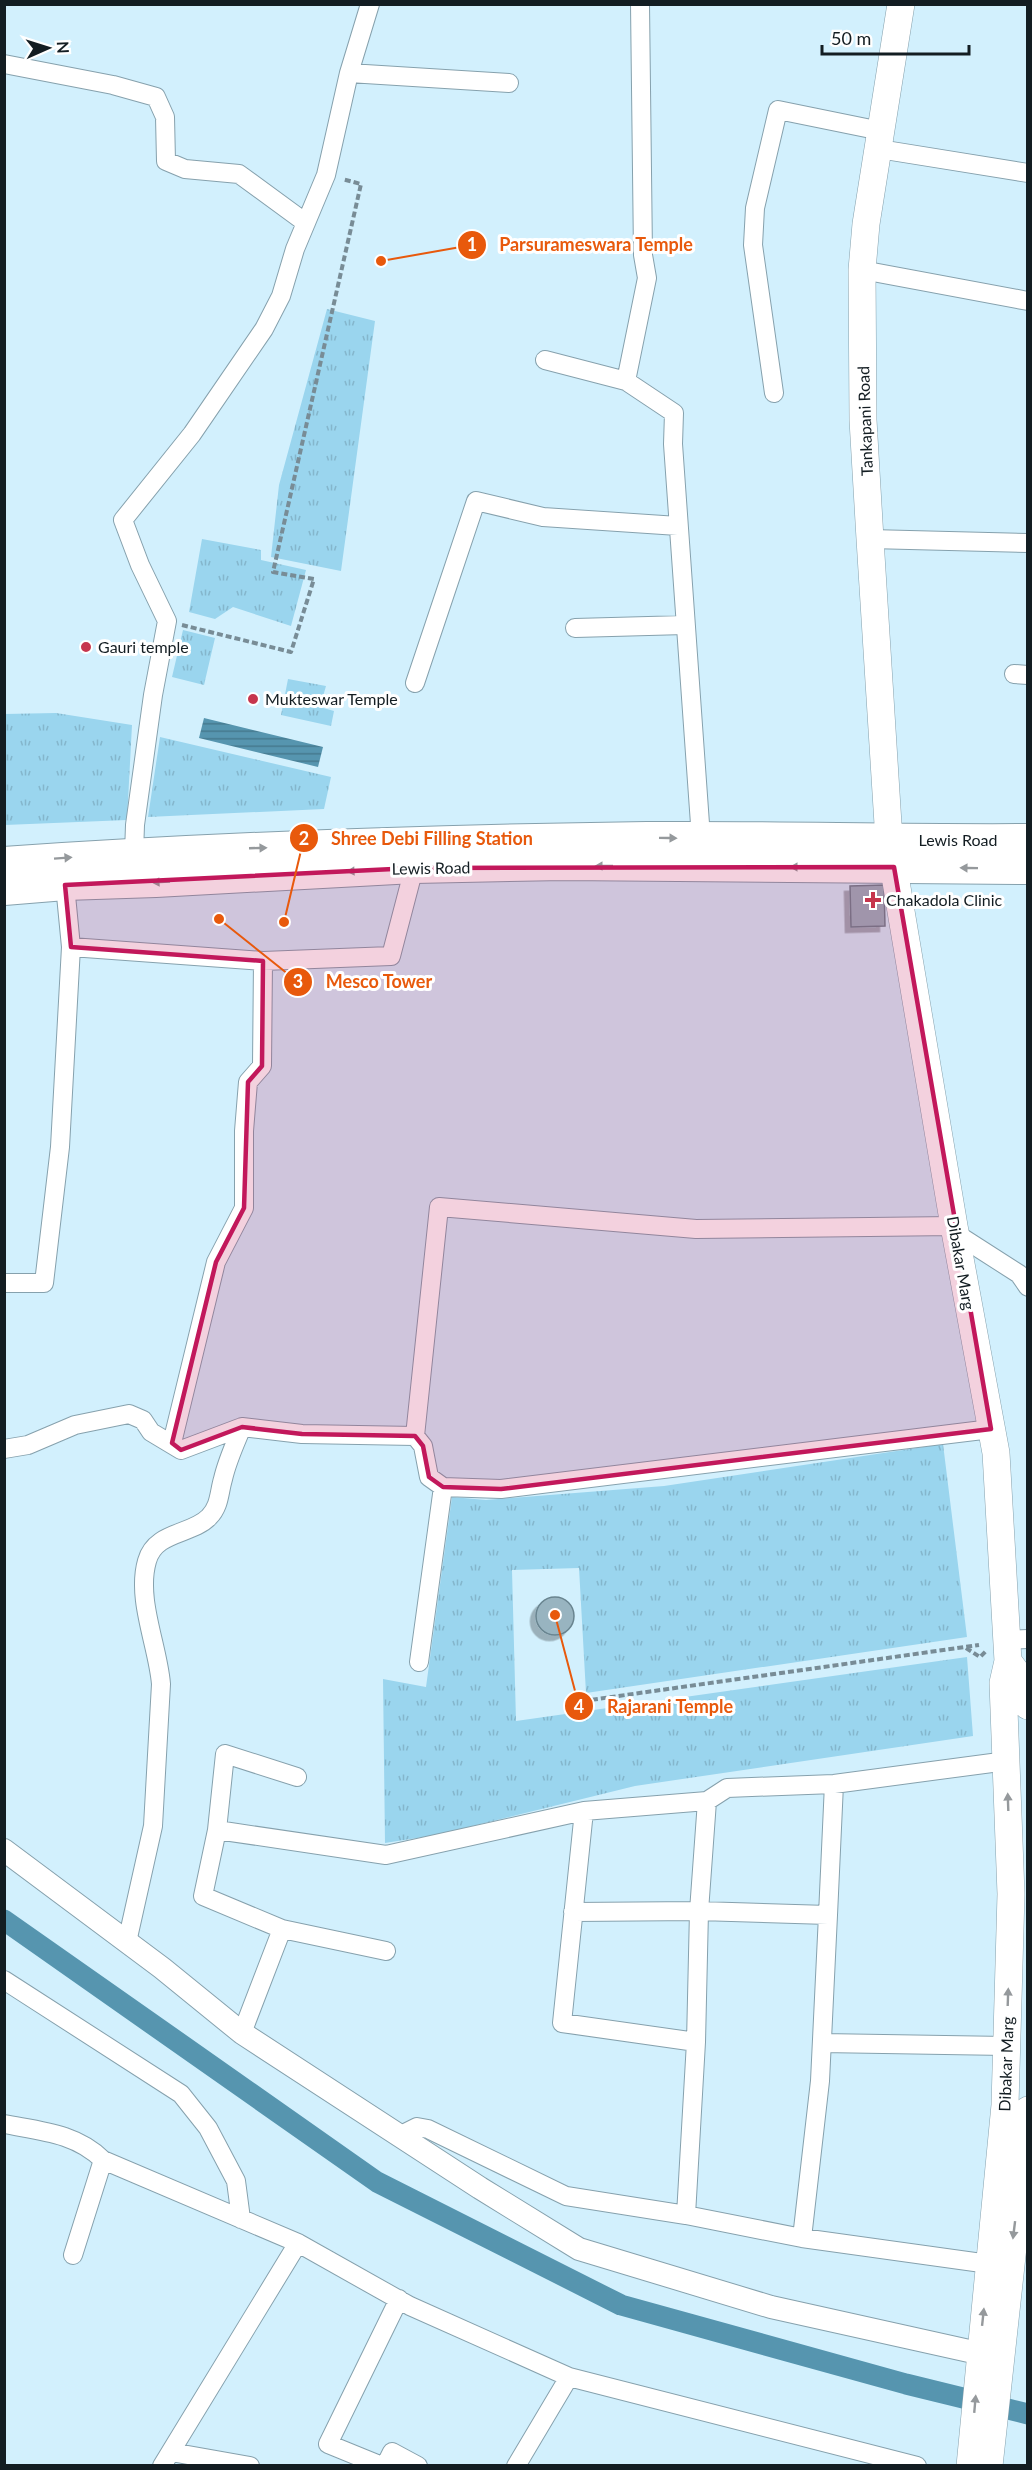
<svg xmlns="http://www.w3.org/2000/svg" width="1032" height="2470" font-family="Lato,sans-serif">
<defs>
<pattern id="grass-tufts" width="24" height="20" patternUnits="userSpaceOnUse" patternTransform="scale(1.5)"><rect width="24" height="20" fill="#9ad5ee"/><path d="M3 7l-1-3M5 7V3M7 7l1-3M15 17l-1-3M17 17v-4M19 17l1-3" fill="none" stroke="#84b6cc"/></pattern>
<pattern id="water-rules" width="6" height="5" patternUnits="userSpaceOnUse" patternTransform="scale(1.5)"><rect width="6" height="5" fill="#5695af"/><path d="M0 2.5h6" fill="none" stroke="#46798e"/></pattern>
<filter id="shadow"><feDropShadow dx="-5.5" dy="5.5" stdDeviation="0" flood-color="#0004"/></filter>
</defs>
<rect width="100%" height="100%" fill="#d2f0fd"/>
<!-- grass -->
<path fill="url(#grass-tufts)" d="M327 309 375 321 341 571 271 557 279 485Z
M202 539 261 550V560L306 570 291 626 233 607 215 619 189 612Z
M183 630 215 638 204 685 172 677Z
M288 679 326 686 320 707 334 711 331 726 281 715Z
M56 713 132 725 127 820 5 825 4 714Z
M160 737 331 777 324 809 148 817Z
M943 1444 967 1637 586 1693 579 1568 512 1570 516 1721 967 1657 973 1736 635 1786 436 1835 385 1843 383 1679 426 1687 452 1497 486 1500 664 1486Z"/>
<!-- water -->
<path fill="url(#water-rules)" d="M204 718 323 747 318 767 199 738Z"/>
<g fill="none" stroke-linecap="round" stroke-linejoin="round">
<!-- canal -->
<path stroke="#5695af" stroke-width="21" d="M4 1920 377 2182 621 2305 906 2384 1028 2414"/>
</g>
<!-- building -->
<path fill="#98b4c0" stroke="#69848f" stroke-width="1.5" filter="url(#shadow)" d="M884 885 885 926 851 927 850 886Z
M536 1616a19 19 0 1 1 38 0a19 19 0 1 1-38 0Z"/>
<g fill="none" stroke-linecap="round" stroke-linejoin="round">
<!-- minor casing -->
<g stroke="#86a1ad" stroke-width="20">
<path id="minor" d="M640 4 643 255 647 278 626 381 674 413 673 444 701 838
M4 64 113 85 156 97 165 117 166 161 185 169 239 174 306 223
M349 73 509 83
M879 149 1028 173
M862 270 1028 301
M545 360 626 381
M774 393 753 245 755 208 778 110 881 131
M870 539 1028 543
M575 628 685 625
M1014 674 1028 675
M415 683 476 501 543 517 678 526
M134 853 135 825 153 695 167 621 140 565 123 520 192 434 264 329 281 296 295 249 326 175 349 73 370 4
M65 885 71 947
M955 1233 1019 1274 1028 1287
M4 1283H44L60 1147 71 947 263 961 391 956 414 868
M172 1443 216 1262 244 1208V1131L248 1082 262 1066 263 961
M4 1449 28 1445 75 1425 129 1414 143 1420 151 1432 181 1450 242 1427 302 1434 415 1436
M443 1487 501 1489 991 1429
M1007 1640 1028 1639
M419 1662 443 1487 429 1477 423 1446 415 1436 439 1207 696 1229 954 1226
M584 1811 562 2023 696 2042
M217 1830 225 1754 297 1777
M573 1912 699 1911 707 1801
M828 1915 834 1784
M282 1929 203 1896 217 1830 386 1855 584 1811 707 1801 727 1788 834 1784 1007 1761
M127 1942 153 1826 161 1684C158 1646 136 1599 147 1561 155 1531 192 1535 209 1517 220 1506 219 1492 223 1479 227 1461 235 1444 242 1427
M4 1980 181 2094 208 2128 236 2181 241 2219
M242 2033 282 1929 386 1951
M822 2043 1006 2046
M4 2124C40 2131 76 2133 103 2160
M399 2136 417 2127 428 2129 566 2196 686 2215 802 2238 989 2264
M686 2215 696 2042 699 1911 828 1915 820 2081 802 2238
M73 2255 103 2160 298 2243 410 2306 569 2377 917 2466
M171 2452 250 2466
M162 2466 298 2243
M382 2466 328 2444 399 2299
M385 2466 392 2452 418 2466
M516 2466 569 2377"/>
</g>
<!-- tertiary casing -->
<g stroke="#86a1ad" stroke-width="24">
<path id="tertiary" d="M4 1850 162 1968 242 2033 480 2188 579 2249 771 2307 996 2357"/>
</g>
<!-- secondary casing -->
<g stroke="#86a1ad" stroke-width="28">
<path id="secondary" d="M901 4 866 224 862 270 863 420 870 539 889 840 954 1226 996 1453 1008 1661 1003 1683 1011 1894 1005 2105 970 2466
M1008 1661 1025 1684 1028 1706
M989 2466 1028 2110"/>
</g>
<!-- primary casing -->
<g stroke="#86a1ad" stroke-width="32">
<path id="primary" d="M4 862C218 847 433 840 647 837 774 836 901 840 1028 839
M4 890 65 885 156 882 414 868 564 865 1028 869"/>
</g>
<!-- path -->
<path stroke="#788c96" stroke-width="4" stroke-dasharray="6 3" stroke-linecap="butt" d="M182 625 291 652 314 579 273 572 361 184 342 179
M966 1648 980 1657 986 1651
M583 1701 979 1645"/>
<!-- minor -->
<use href="#minor" stroke="#fff" stroke-width="18"/>
<!-- tertiary -->
<use href="#tertiary" stroke="#fff" stroke-width="22"/>
<!-- secondary -->
<use href="#secondary" stroke="#fff" stroke-width="27"/>
<!-- primary -->
<use href="#primary" stroke="#fff" stroke-width="30"/>
</g>
<!-- one-way arrows -->
<defs><path id="oneway-solid" d="M-6-.8H1V-3.2L6.5 0L1 3.2V.8H-6Z" transform="scale(1.5)"/></defs>
<g fill="#95999c">
<use href="#oneway-solid" transform="translate(668 838) rotate(1)"/>
<use href="#oneway-solid" transform="translate(258 848) rotate(-2)"/>
<use href="#oneway-solid" transform="translate(63 858) rotate(-4)"/>
<use href="#oneway-solid" transform="translate(604 866) rotate(-180)"/>
<use href="#oneway-solid" transform="translate(799 867) rotate(-180)"/>
<use href="#oneway-solid" transform="translate(969 868) rotate(-179)"/>
<use href="#oneway-solid" transform="translate(356 871) rotate(177)"/>
<use href="#oneway-solid" transform="translate(161 882) rotate(177)"/>
<use href="#oneway-solid" transform="translate(1008 1802) rotate(-92)"/>
<use href="#oneway-solid" transform="translate(1008 1997) rotate(-88)"/>
<use href="#oneway-solid" transform="translate(1014 2230) rotate(97)"/>
<use href="#oneway-solid" transform="translate(983 2317) rotate(-84)"/>
<use href="#oneway-solid" transform="translate(975 2404) rotate(-85)"/>
</g>
<!-- marked area -->
<path fill="#c2185b" fill-opacity="0.2" stroke="#c2185b" stroke-width="4.5" stroke-linejoin="round" d="M894 867 991 1429 501 1489 443 1487 429 1477 423 1446 415 1436 302 1434 242 1427 181 1450 172 1443 216 1262 244 1208 248 1082 262 1066 263 961 71 947 65 885 414 868Z"/>
<!-- markers -->
<g fill="#c6354d" stroke="#fff" stroke-width="2">
<circle cx="86" cy="647" r="6"/>
<circle cx="253" cy="699" r="6"/>
<path d="M870 891h6v6h6v6h-6v6h-6v-6h-6v-6h6z"/>
</g>
<g text-anchor="middle" stroke-width="6" stroke-linejoin="round" paint-order="stroke">
<!-- street labels -->
<g font-size="16" fill="#131d22" stroke="#fff">
<text transform="translate(865 421) rotate(-92)" y="6">Tankapani Road</text>
<text x="958" y="846">Lewis Road</text>
<text transform="translate(431 868) rotate(-1)" y="6">Lewis Road</text>
<text transform="translate(961 1263) rotate(80)" y="6">Dibakar Marg</text>
<text transform="translate(1006 2064) rotate(-88)" y="6">Dibakar Marg</text>
</g>
<!-- poi labels -->
<g font-size="16" fill="#131d22" stroke="#fff" text-anchor="start">
<text x="98" y="653">Gauri temple</text>
<text x="265" y="705">Mukteswar Temple</text>
<text x="886" y="906">Chakadola Clinic</text>
</g>
</g>
<!-- callouts -->
<path fill="none" stroke="#e8590c" stroke-width="2" d="M381 261L472 245M284 922L304 838M219 919L298 982M555 1615L579 1706"/>
<g fill="#e8590c" stroke="#fff" stroke-width="2">
<circle cx="381" cy="261" r="6"/>
<circle cx="284" cy="922" r="6"/>
<circle cx="219" cy="919" r="6"/>
<circle cx="555" cy="1615" r="6"/>
<circle cx="472" cy="245" r="15"/>
<circle cx="304" cy="838" r="15"/>
<circle cx="298" cy="982" r="15"/>
<circle cx="579" cy="1706" r="15"/>
</g>
<g font-size="18" text-anchor="middle" font-weight="bold" fill="#fff">
<text x="472" y="251">1</text>
<text x="304" y="845">2</text>
<text x="298" y="988">3</text>
<text x="579" y="1713">4</text>
</g>
<g font-size="18" text-anchor="middle" font-weight="bold" fill="#e8590c" stroke="#fff" stroke-width="6" stroke-linejoin="round" paint-order="stroke">
<text x="596" y="251">Parsurameswara Temple</text>
<text x="432" y="845">Shree Debi Filling Station</text>
<text x="379" y="988">Mesco Tower</text>
<text x="670" y="1713">Rajarani Temple</text>
</g>
<!-- border -->
<rect width="1032" height="2470" fill="none" stroke="#131d22" stroke-width="12"/>
<!-- north arrow -->
<g transform="translate(48 48) rotate(87)" stroke="#ffffff" stroke-width="4.5" paint-order="stroke">
<path d="M0-4.5L10 22L0 15L-10 22Z" fill="#131d22"/>
<text y="-9" font-size="16" font-weight="bold" text-anchor="middle" fill="#131d22">N</text>
</g>
<!-- scale -->
<path d="M822 45v9h147v-9" fill="none" stroke="#131d22" stroke-width="3"/>
<text x="831" y="45" font-size="18" fill="#131d22" stroke="#ffffff" stroke-width="4.5" paint-order="stroke">50 m</text>
</svg>
